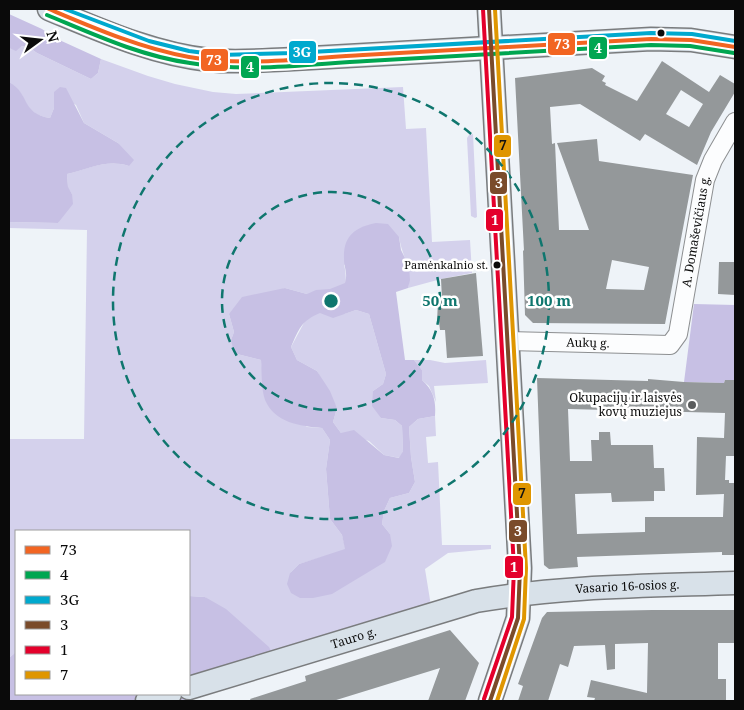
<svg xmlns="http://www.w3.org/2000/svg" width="744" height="710" font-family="'Noto Serif',serif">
<rect width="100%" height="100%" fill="#eef3f8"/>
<!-- green -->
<path fill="#d4d1ec" d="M22 46 30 48 37 53 91 79 98 73 101 59 148 76 175 84 213 92 236 94 403 87 406 129 426 128 432 242 470 240 472 273 441 279 408 288C412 268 402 256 399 237L344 265C348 279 344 299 344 314L356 310 369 314 386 374 383 384 373 391 381 418 395 420 402 426 403 451 400 458 384 455 369 441 341 433 333 422 337 408 317 371 297 360 291 347 306 319 307 294 285 288 229 314 234 332 231 340 237 354 261 360 266 400 307 427 322 428 330 440 326 469 330 519 342 535 346 550 299 564 290 573 390 534 382 524 384 511 390 498 409 493 415 482 411 457 409 427 418 419 435 416 436 436 426 437 428 463 438 462 442 545H491V549L448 553 425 569 431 606 273 655 205 597 189 596V531H16V652L9 658V439H84L87 230 9 228V222L58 223 72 194 68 188 67 174C89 169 106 159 129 166L118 143 84 123 76 105 55 92 54 108 50 118C19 113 31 95 9 82V48L16 50Z
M473 134 477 217 475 218 471 216 467 138 469 135Z
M414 360H430L445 363 486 360 488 383 434 386 436 402 429 386 422 380V370Z"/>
<!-- forest -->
<path fill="#c7c0e4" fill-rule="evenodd" d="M9 14 42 29 55 38 101 59 98 73 91 79 37 53 30 48 22 46 16 51 9 48Z
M9 82C31 94 20 113 50 118L54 108V92L60 87 66 88 84 123 118 143 134 160 129 166C106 159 90 169 67 174L68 187 72 194 73 204 58 223 9 222Z
M376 223 388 224 399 237 401 250 409 266 410 280 408 288 396 292 405 360H414L422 370V380C434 391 436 401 435 416L418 419 409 427 411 457 415 482 409 493 390 498 384 511 382 524 390 534 392 546 385 562 332 594 313 598H300L291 593 287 584 290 573 299 564 345 549 342 535 330 519 326 469 330 440 322 428C300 426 275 423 265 400 261 388 262 373 261 360L237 354 233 349 231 340 234 332 229 314 242 297 285 288 307 294 316 290 330 289 345 283C348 272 344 268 344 259 343 236 355 227 376 223ZM356 310 369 314 386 374 383 384 373 391 372 406 381 418 395 420 402 426 403 451 399 458 384 455 354 430 341 433 333 422 337 408 330 391 317 371 297 360 291 347C299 329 301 321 320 313L333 318Z
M694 304 735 305V380H725L724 383 684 382Z
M189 596 205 597 226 609 269 647 273 655V672L186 701H9V658L16 652V694H189Z"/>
<!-- building -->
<path fill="#94989a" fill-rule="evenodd" d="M662 61 709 92 720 75 735 84V92L711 132 697 165 645 134 640 141 580 104 550 107 552 144 555 143 559 230H589L557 143 597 139 599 161 693 175 665 324 533 323 525 315 523 250 524 251 515 78 592 68 605 76 602 81 606 83 605 85 637 101ZM681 90 703 104 689 127 666 114ZM612 260 649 267 644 290 606 289Z
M719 262H735V295L718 294Z
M476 273 483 356 447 358 445 330H440L439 322H437L438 300 442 299 441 279Z
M537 378 648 381V379L684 382 724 383 725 380H735V456H726L725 480H729V483H735V555H722V552L577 557 578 567 549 569 544 565ZM568 409 725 413 724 438 697 437 696 495 724 494 723 517H645V532L577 534 575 494 611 493 612 502 654 501V491H665L664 468H654L653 445H611L610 432H599V440H591L592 461H570Z
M652 610H735V643H718V679H726V701H594L595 698 587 697 591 680 647 693 648 643 615 644V669L607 670 605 645 574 646 568 667 560 664 548 701H518L523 686 518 684 542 618 547 612Z
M450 630 479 663 465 701H428L440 668 333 701H251L250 699 306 681 305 676Z"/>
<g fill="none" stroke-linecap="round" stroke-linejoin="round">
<!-- minor casing -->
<g stroke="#8d8f91" stroke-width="20">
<g id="minor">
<path id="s1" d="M507 341 670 345 678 334 705 180 713 160 735 122"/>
</g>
</g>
<!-- major casing -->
<g stroke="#7a7c7e" stroke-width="25">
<g id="major">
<path d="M49 9C100 30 153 54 209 60 237 63 265 60 293 59L651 39 691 40 735 47"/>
<path d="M489 9 520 568 518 618 490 701"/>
<path id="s2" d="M189 688 476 601C561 586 649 586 735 583"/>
<path d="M147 701 170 694"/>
</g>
</g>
<!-- minor -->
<use href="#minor" stroke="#fcfdfe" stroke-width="18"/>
<!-- major -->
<use href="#major" stroke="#d8e1e9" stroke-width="22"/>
<!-- bus-1 casing -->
<g stroke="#fff" stroke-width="8">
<path id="bus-1" d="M49 9C94 28 140 48 189 57 246 67 306 58 363 55 459 50 555 44 651 39L691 40 735 47"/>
</g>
<!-- bus-2 casing -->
<g stroke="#fff" stroke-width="8">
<path id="bus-2" d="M47 15C93 34 140 56 190 63 248 73 309 64 367 61 462 56 557 51 651 45L690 46 734 53"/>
</g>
<!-- bus-3 casing -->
<g stroke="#fff" stroke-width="8">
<path id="bus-3" d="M65 9 149 41 189 51 220 55 293 53 651 33 692 34 735 41"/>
</g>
<!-- bus-4 casing -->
<g stroke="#fff" stroke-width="8">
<path id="bus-4" d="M489 9 520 568 518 618 490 701"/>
</g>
<!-- bus-5 casing -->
<g stroke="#fff" stroke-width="8">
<path id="bus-5" d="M483 9 514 568 512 617 484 699"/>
</g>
<!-- bus-6 casing -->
<g stroke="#fff" stroke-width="8">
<path id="bus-6" d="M495 9 526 568 524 619 497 701"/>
</g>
<!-- bus-1 -->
<use href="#bus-1" stroke="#f26522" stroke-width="4"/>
<!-- bus-2 -->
<use href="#bus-2" stroke="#00a651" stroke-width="4"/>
<!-- bus-3 -->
<use href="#bus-3" stroke="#00a9ce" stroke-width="4"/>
<!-- bus-4 -->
<use href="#bus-4" stroke="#7a4b2a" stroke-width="4"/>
<!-- bus-5 -->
<use href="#bus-5" stroke="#e4002b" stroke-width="4"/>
<!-- bus-6 -->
<use href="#bus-6" stroke="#df9601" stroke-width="4"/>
</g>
<!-- distance rings -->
<g fill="none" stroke="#0f766e" stroke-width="2.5" stroke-dasharray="9 6">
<circle cx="331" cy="301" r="109"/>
<circle cx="331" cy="301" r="218"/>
</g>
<!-- markers -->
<g fill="#0a0a0a" stroke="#fff" stroke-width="2">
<circle cx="661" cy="33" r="4.5"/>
<circle cx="497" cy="265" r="4.5"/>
</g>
<circle fill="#5a5c5d" stroke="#fff" stroke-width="2" cx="692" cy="405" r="5"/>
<g text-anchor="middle" stroke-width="5" stroke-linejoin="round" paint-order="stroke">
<!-- bus labels -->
<g font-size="11" fill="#0a0a0a" stroke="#fff" text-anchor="end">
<text x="488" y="269">Pamėnkalnio st.</text>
</g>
<!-- street labels -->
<g font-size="12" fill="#0a0a0a" stroke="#fff">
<text dy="4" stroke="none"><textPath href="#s1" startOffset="281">A. Domaševičiaus g.</textPath></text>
<text dy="4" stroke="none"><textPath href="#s1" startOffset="81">Aukų g.</textPath></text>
<text dy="4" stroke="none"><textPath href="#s2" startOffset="452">Vasario 16-osios g.</textPath></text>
<text dy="4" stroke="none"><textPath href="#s2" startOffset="172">Tauro g.</textPath></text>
</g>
<!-- poi labels -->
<g font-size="12" fill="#0a0a0a" stroke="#fff" text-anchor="end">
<text x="682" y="402">Okupacijų ir laisvės<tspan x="682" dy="14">kovų muziejus</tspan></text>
</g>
</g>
<circle cx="331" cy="301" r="8" fill="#0f766e" stroke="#fff" stroke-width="2.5"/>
<g font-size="15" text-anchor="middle" font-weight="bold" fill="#0f766e" stroke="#fff" stroke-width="5" stroke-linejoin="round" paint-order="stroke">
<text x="440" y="306">50 m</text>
<text x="549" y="306">100 m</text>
</g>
<g stroke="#fff" stroke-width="2">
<rect x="547" y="32" width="29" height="24" rx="5" fill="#f26522"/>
<rect x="588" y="36" width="20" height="24" rx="5" fill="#00a651"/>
<rect x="288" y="40" width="29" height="24" rx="5" fill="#00a9ce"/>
<rect x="200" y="48" width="29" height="24" rx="5" fill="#f26522"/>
<rect x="240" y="55" width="20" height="24" rx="5" fill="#00a651"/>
<rect x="493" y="134" width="19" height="24" rx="5" fill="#df9601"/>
<rect x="489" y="171" width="19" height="24" rx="5" fill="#7a4b2a"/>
<rect x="485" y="208" width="19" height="24" rx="5" fill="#e4002b"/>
<rect x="512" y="482" width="20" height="24" rx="5" fill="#df9601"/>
<rect x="508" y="519" width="20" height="24" rx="5" fill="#7a4b2a"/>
<rect x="504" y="555" width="20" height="24" rx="5" fill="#e4002b"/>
</g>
<g font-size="14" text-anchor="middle" font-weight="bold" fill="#fff">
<text x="562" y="49">73</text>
<text x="598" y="53">4</text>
<text x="302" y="57">3G</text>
<text x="214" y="65">73</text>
<text x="250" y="72">4</text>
<text x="499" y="188">3</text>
<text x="495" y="225">1</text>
<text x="518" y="536">3</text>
<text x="514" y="572">1</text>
</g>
<g font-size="14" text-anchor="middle" font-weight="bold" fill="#111">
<text x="503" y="150">7</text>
<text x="522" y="498">7</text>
</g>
<!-- border -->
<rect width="744" height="710" fill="none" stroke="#0a0a0a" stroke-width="20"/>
<!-- legend -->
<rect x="15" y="530" width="175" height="165" fill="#ffffff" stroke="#9d9d9d"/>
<rect x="25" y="546" width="25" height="8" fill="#f26522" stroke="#9d9d9d"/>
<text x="60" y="555" font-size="15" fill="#0a0a0a">73</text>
<rect x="25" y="571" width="25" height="8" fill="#00a651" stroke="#9d9d9d"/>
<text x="60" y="580" font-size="15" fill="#0a0a0a">4</text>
<rect x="25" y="596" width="25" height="8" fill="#00a9ce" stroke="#9d9d9d"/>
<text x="60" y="605" font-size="15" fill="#0a0a0a">3G</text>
<rect x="25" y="621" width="25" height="8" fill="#7a4b2a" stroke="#9d9d9d"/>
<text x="60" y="630" font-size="15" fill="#0a0a0a">3</text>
<rect x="25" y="646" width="25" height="8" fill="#e4002b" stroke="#9d9d9d"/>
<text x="60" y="655" font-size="15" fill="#0a0a0a">1</text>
<rect x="25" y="671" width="25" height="8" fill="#df9601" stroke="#9d9d9d"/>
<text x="60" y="680" font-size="15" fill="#0a0a0a">7</text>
<!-- north arrow -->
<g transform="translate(40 40) rotate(75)" stroke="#ffffff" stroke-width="4" paint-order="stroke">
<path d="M0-4L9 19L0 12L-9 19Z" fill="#0a0a0a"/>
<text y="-8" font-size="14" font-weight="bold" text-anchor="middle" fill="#0a0a0a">N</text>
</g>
</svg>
